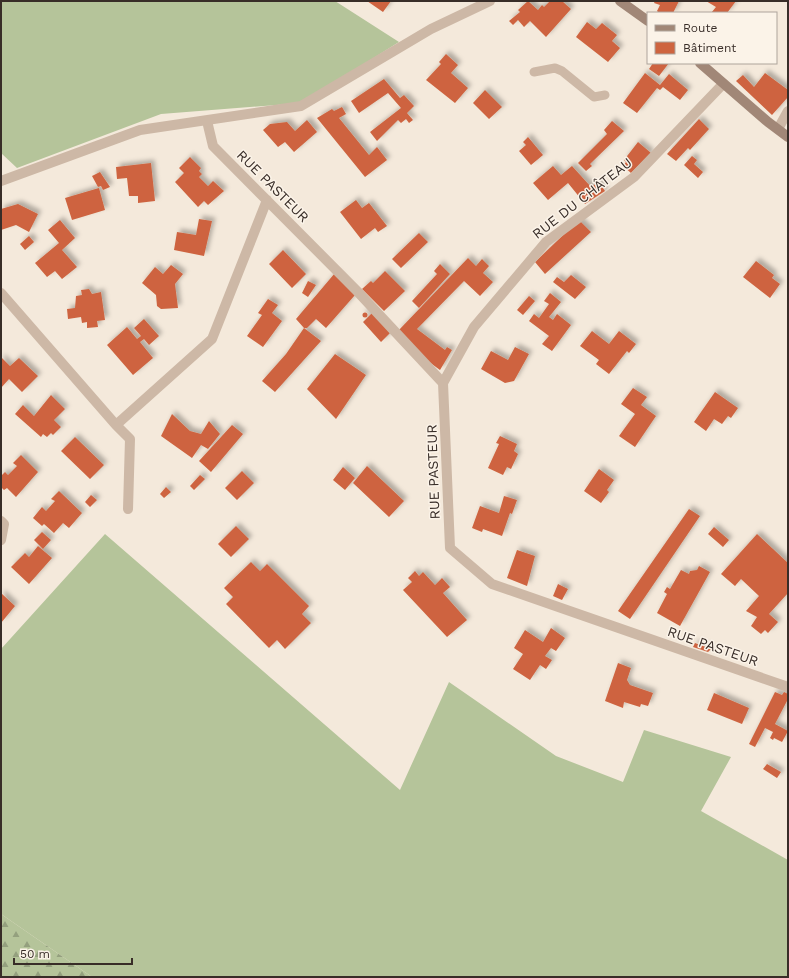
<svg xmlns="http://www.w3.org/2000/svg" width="789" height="978" font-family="'Work Sans',sans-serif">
<defs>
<pattern id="forest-firs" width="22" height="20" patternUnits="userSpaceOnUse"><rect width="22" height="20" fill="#b5c49a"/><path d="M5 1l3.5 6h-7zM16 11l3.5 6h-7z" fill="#94a07e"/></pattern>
<filter id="shadow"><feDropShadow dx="3.5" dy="-3.5" stdDeviation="2" flood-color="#0004"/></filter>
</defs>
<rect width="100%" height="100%" fill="#f4e9db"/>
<!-- grass -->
<path fill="#b5c49a" d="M1 1H335L399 42 302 103 161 114 17 168 1 153Z
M105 534 400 790 449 682 556 756 623 782 644 730 731 757 701 811 788 860V977H92L1 914V649Z"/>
<!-- forest -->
<path fill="url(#forest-firs)" d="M1 914 92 977H1Z"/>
<!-- building -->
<path fill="#ce643f" filter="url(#shadow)" d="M367 1H391L383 12Z
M528 1 538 10 542 5 544 7 550 1H562L571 9 546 37 530 21 524 27 518 20 513 25 509 21 520 12 518 10Z
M655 1H679L673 13H659L657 11 660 5 654 3Z
M706 1H736L727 13H711L716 7Z
M587 22 596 29 602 23 617 35 612 41 620 48 608 62 576 37Z
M446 54 458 65 451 73 468 88 455 103 426 80 441 64 439 62Z
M653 63H669L659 76 649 69Z
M645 73 660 85 669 74 688 90 680 100 663 87 660 90 657 88 637 113 623 103Z
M765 73 788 90V97L772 115 736 81 743 75 754 87Z
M384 79 400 98 404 95 414 106 407 113 413 120 409 123 406 119 401 123 398 120 377 141 370 132 401 108 388 93 359 113 351 101Z
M485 90 502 107 489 119 473 103Z
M342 107 346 114 339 118 369 155 377 147 387 160 365 177 317 118 332 109 334 111Z
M699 119 709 129 690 150 688 148 676 161 667 154Z
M307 120 317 132 294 152 285 142 278 147 263 130 270 124 287 122 295 131Z
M612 121 624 131 590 164 592 166 586 171 578 163 607 134 604 130Z
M528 137 543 155 531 165 519 151 526 145 523 142Z
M638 142 651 153 631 173 623 166 626 162 624 160Z
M692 156 697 160 694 164 703 172 698 178 684 165Z
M190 157 201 168 199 171 202 174 199 177 208 186 213 181 224 191 208 205 204 201 198 207 175 182 184 173 179 168Z
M151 163 155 201 138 203V196H129L127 178 117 179 116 167Z
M553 166 561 175 572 166 591 187 599 182 605 191 585 204 568 183 548 200 533 183Z
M100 172 110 187 103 190 101 186 98 187 92 176Z
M99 188 105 210 72 220 65 198Z
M356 200 362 208 369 203 387 226 378 232 375 228 361 239 340 212Z
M18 204 38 214 29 232 16 225 1 230V209Z
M199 219 212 221 204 256 174 250 177 232 196 235Z
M60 220 75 238 62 250 77 267 62 279 55 271 47 277 35 263 59 243 48 230Z
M579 220 591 232 545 274 535 262Z
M419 233 428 242 401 268 392 259Z
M29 236 34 242 25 250 20 244Z
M283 250 306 274 292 288 269 264Z
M468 258 476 266 482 259 489 266 483 273 493 282 480 296 464 281 417 329 445 350 447 347 452 350 440 370 425 359 398 331Z
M756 261 774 275 772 278 780 284 770 298 743 277Z
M440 264 450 274 419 308 412 301 437 274 434 271Z
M171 265 183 274 175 284 178 308 161 309 157 306 156 295 142 283 155 267 163 274Z
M385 271 405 291 384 311 362 289 371 281 373 283Z
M335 273 355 295 326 328 316 319 307 328H304L321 341 275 392 262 381 286 354 304 328 296 319Z
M571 275 586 287 575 299 553 282 557 277 564 282Z
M308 281 316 285 308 297 302 293Z
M89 289 92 294 101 292 105 320 97 321 98 327 87 328V322L82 323 81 317 68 319 67 309 75 308 76 296 82 295 81 290Z
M550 293 561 302 549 317 553 320 557 314 571 325 552 351 542 344 549 336 529 321 534 314 539 318 549 304 544 301Z
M529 296 535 301 523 315 517 310Z
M268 299 278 305 272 313 282 321 263 347 247 336 262 315 258 313Z
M362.5 315a2.5 2.5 0 1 1 5 0a2.5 2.5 0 1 1-5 0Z
M372 313 390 333 381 342 363 322Z
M144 319 159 336 149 345 144 339 140 342 153 358 133 375 107 345 127 327 137 339 141 336 134 328Z
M592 331 609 344 619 331 636 344 629 353 627 351 609 374 596 364 599 360 580 346Z
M515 347 529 354 514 381 505 383 481 369 491 351 508 360Z
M335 354 366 375 336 419 307 389Z
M1 357 10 366 19 358 38 376 22 392 9 379 1 388Z
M633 388 647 397 641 405 656 416 635 447 619 436 635 414 621 404Z
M715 392 738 408 731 418 728 416 722 424 714 419 706 431 694 422Z
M51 395 65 409 54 420 61 427 53 435 51 433 47 437 43 434 41 437 15 414 23 405 34 416Z
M172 414 190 431 201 434 209 421 220 434 208 449 201 445 192 458 161 436Z
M232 425 243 434 211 472 199 461Z
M500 436 517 444 514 451 518 454 511 469 507 467 503 475 488 468 499 444 496 443Z
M75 437 104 465 90 479 61 451Z
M21 455 38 472 16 497 7 488 4 490 1 487V476L5 472 8 475 17 466 13 463Z
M367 466 404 501 389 517 353 483Z
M343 467 355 478 345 490 333 480Z
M599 469 614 480 607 490 609 492 601 503 584 491Z
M242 471 254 483 237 500 225 488Z
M200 475 205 479 194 490 190 486Z
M166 487 171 492 164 498 160 494Z
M59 491 82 513 69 528 63 523 54 533 44 524 42 526 33 518 42 507 46 511 55 501 51 499Z
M91 495 97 500 90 507 85 502Z
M504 496 517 500 512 514 510 513 502 536 483 529 482 532 472 528 480 506 499 513Z
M689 509 700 516 630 619 618 611Z
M236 526 249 539 231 557 218 544Z
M714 527 729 540 723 547 708 534Z
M42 532 51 540 43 549 34 540Z
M757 534 788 563V593L769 614 778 622 768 633 765 630 761 634 751 626 757 617 746 611 759 596 741 579 735 586 721 574Z
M38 546 52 558 29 584 11 567 25 553 29 557Z
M517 550 535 556 527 586 507 578Z
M251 562 260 571 267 564 309 606 302 614 311 623 285 649 277 640 269 648 226 604 233 597 224 588Z
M699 566 710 572 680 626 657 613 667 594 664 592 667 587 670 589 681 570 689 574 690 571 697 570Z
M415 571 419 576 423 572 435 585 442 578 450 587 443 593 467 620 447 637 403 590 412 582 408 578Z
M558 584 568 589 562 600 553 596Z
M1 593 15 606 1 623Z
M551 628 565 638 556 651 551 648 545 656 552 660 546 669 540 665 530 680 513 669 523 654 514 648 525 630 543 642Z
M695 643 711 649 708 652 693 647Z
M618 663 631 668 627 680 630 685 653 693 648 706 641 704 640 707 624 702 623 708 605 701Z
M775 692 782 695 784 692 788 694V699L775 724 788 731 782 742 774 738 773 740 770 738 773 732 765 728 755 747 749 744Z
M714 693 749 708 742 724 707 710Z
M767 764 781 772 777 778 763 769Z"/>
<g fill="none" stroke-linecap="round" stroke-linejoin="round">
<!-- lane -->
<path stroke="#cdb8a6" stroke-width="9" d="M534 72 555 68 562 71 594 97 605 95"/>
<!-- street -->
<path stroke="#cdb8a6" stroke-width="10" d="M207 121 213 146 357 291 443 383 450 548 492 584 788 687
M778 129 788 111
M1 181 140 130 301 106 431 29 490 1
M1 293 116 425 212 339 267 200
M443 383 474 327 546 242 634 177 723 84
M116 425 130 439 128 509
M1 521 4 524 1 540"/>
<!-- secondary -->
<path stroke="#a18777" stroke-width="10" d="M620 1 648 21
M700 63 768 122 788 137"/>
</g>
<g text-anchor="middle" stroke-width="3" stroke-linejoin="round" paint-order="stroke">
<!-- street labels -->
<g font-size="14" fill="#382d28" stroke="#fbf3e8">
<text transform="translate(273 186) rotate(45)" y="5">RUE PASTEUR</text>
<text transform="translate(582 198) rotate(-38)" y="5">RUE DU CHÂTEAU</text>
<text transform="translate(433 472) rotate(-92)" y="5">RUE PASTEUR</text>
<text transform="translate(713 646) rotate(19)" y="5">RUE PASTEUR</text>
</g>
</g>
<!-- border -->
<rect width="789" height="978" fill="none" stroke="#382d28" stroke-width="4"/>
<!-- legend -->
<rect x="647" y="12" width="130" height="52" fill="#fbf3e8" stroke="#ada49b"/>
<rect x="655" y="25" width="20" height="6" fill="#a18777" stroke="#ada49b"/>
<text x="683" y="32" font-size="12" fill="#382d28">Route</text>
<rect x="655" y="42" width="20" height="12" fill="#ce643f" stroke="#ada49b"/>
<text x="683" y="52" font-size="12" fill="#382d28">Bâtiment</text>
<!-- scale -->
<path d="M14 958v6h118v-6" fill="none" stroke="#382d28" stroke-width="2"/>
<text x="20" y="958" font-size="12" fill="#382d28" stroke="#fbf3e8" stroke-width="3" paint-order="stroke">50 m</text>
</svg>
